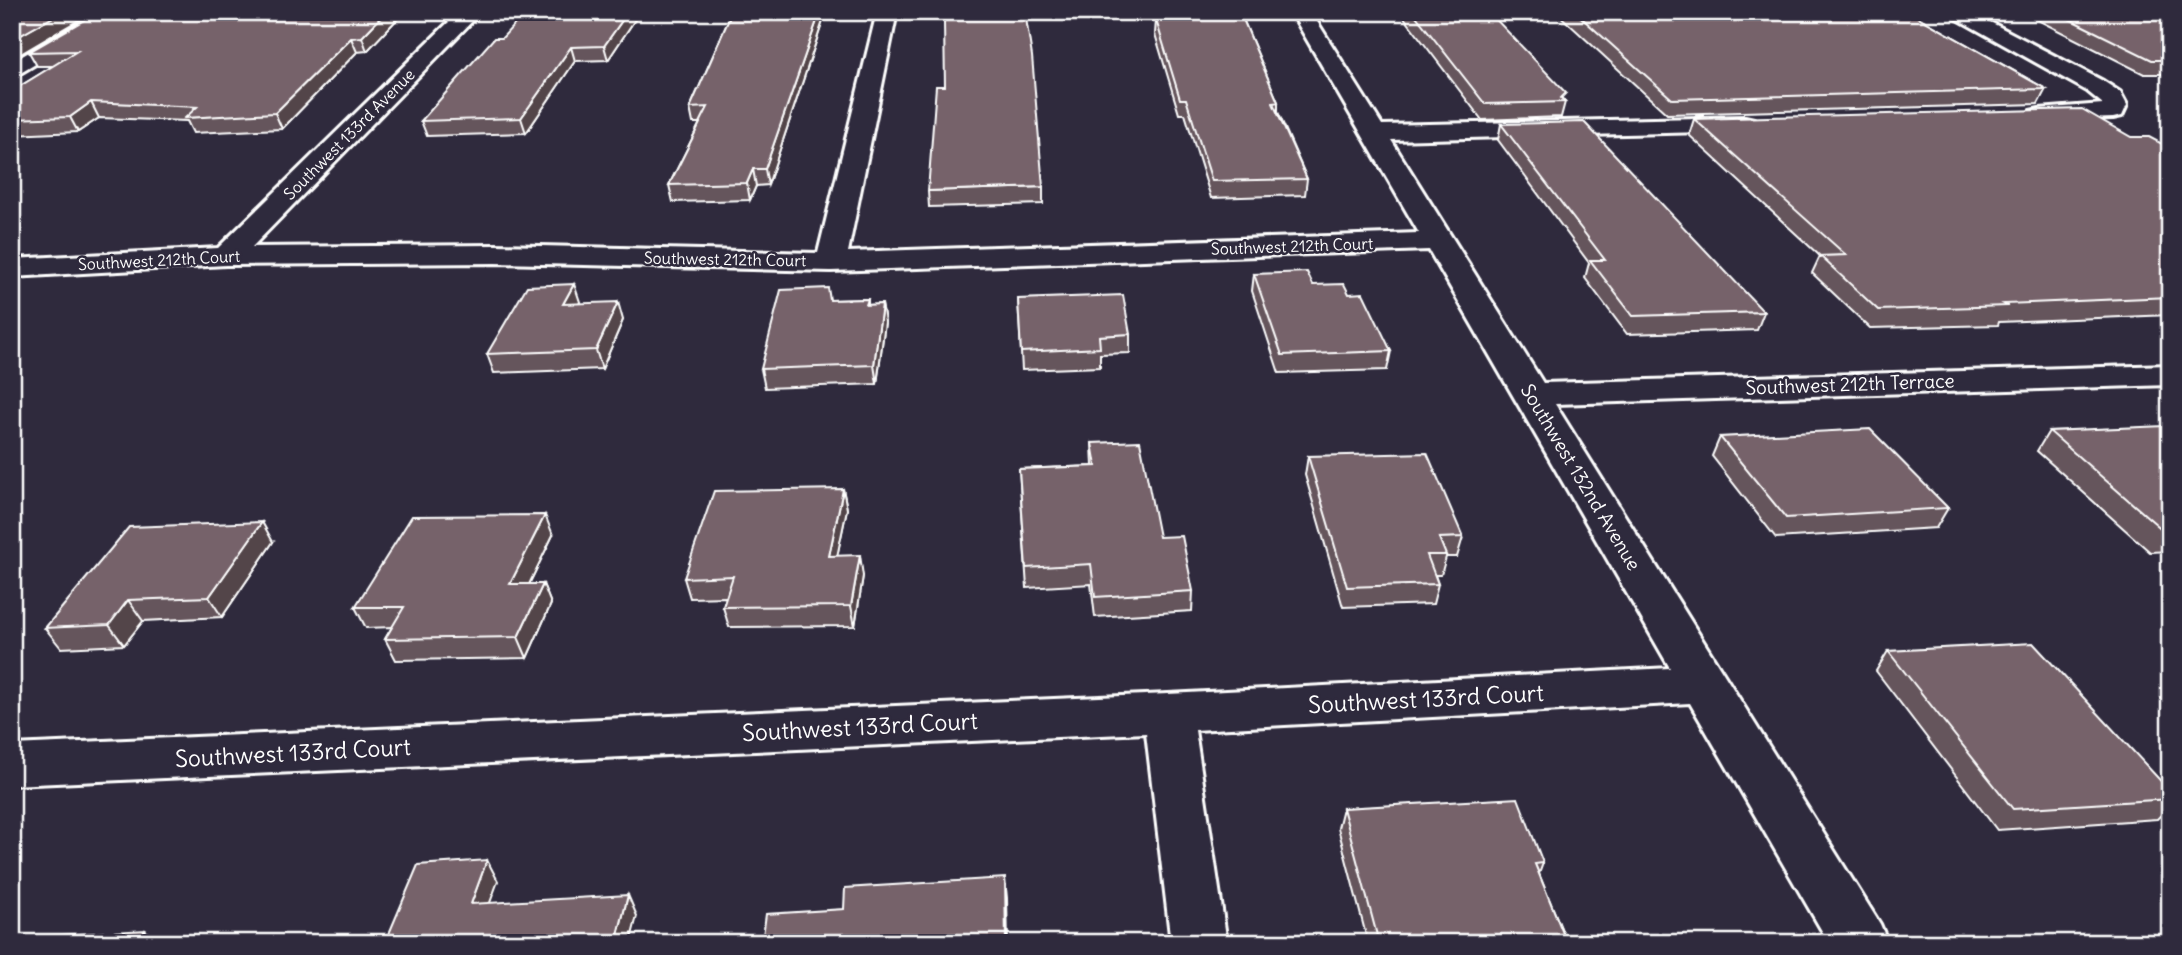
<svg xmlns="http://www.w3.org/2000/svg" width="2182" height="955" font-family="Delius,sans-serif">
<rect width="100%" height="100%" fill="#2f2a3d"/>
<filter id="ink" filterUnits="userSpaceOnUse"><feTurbulence type="fractalNoise" baseFrequency=".0143" numOctaves="2"/><feDisplacementMap in="SourceGraphic" scale="14" xChannelSelector="R" yChannelSelector="G"/><feConvolveMatrix kernelMatrix="1 2 1 2 8 2 1 2 1" color-interpolation-filters="sRGB"/></filter>
<g filter="url(#ink)">
<g fill="none" stroke-linecap="round" stroke-linejoin="round">
<!-- minor casing -->
<g stroke="#fff" stroke-width="6">
<path id="minor" d="M98 12H123L12 78V62Z
M459 12H481L252 247 495 245 818 253 877 12H897L848 252 1419 233 1291 12H1311L1382 125 1745 117 1754 119 1757 124 1754 129 1745 131 1391 140 1543 383 2170 365V385L1555 404 1880 924 1888 943H1829L1690 703 1195 730 1227 943H1171L1146 733 12 785V745L1168 694 1670 668 1429 250 831 271 495 263 226 265 12 277V259L218 248Z
M1945 12H1971L2103 81 2120 92 2127 105 2122 116 2113 118 2030 121 2027 116 2030 111 2039 109 2103 104 2087 91Z"/>
</g>
<!-- minor -->
<use href="#minor" fill="#2f2a3d" fill-rule="evenodd"/>
</g>
<!-- wall -->
<path fill="#65545b" stroke="#fff" stroke-width="2" d="M98 12H404L367 51 357 52 282 129 193 133 187 121 99 118 78 132 12 135V91L53 66H37L29 52Z
M640 12 608 60 575 61 526 133 427 136 421 121 502 38Z
M732 12H826L768 185 756 186 750 200 673 202 669 185 700 123H693L690 108Z
M1167 12H1240L1278 102V112L1307 179 1305 195 1211 198 1185 114H1179L1155 34 1156 20H1171Z
M1400 12H1489L1565 102 1561 117 1482 120Z
M1556 12H1909L2046 89 2038 104 1667 114Z
M2022 12H2170V74H2144Z
M1694 119 2131 137 2170 148V315L1999 322 1998 325 1870 328 1812 273 1820 256 1689 135Z
M1501 124 1764 312 1757 330 1627 334 1585 278 1589 263 1498 140Z
M1043 187V204L929 207 928 191Z
M1254 274 1349 294 1391 351 1387 370 1279 373 1252 291Z
M868 299V305L882 304 885 322 877 384 765 388 761 369 830 300Z
M1018 299 1130 334V353L1100 354V367L1022 370Z
M580 302 579 303 623 320 602 369 494 373 487 354Z
M2170 429V551L2150 552 2037 451 2049 431Z
M1720 437 1948 508 1936 528 1776 538 1712 456Z
M1092 443 1159 537 1193 591 1192 611 1095 617 1091 584 1027 588 1019 469 1093 466Z
M1308 456 1463 537 1457 557H1446L1441 575H1435L1438 584 1433 604 1343 607 1305 475Z
M843 489 847 509 837 556 863 576 855 626 729 627 723 607 726 597 690 598 684 578Z
M553 535 529 584H543L551 604 527 658 396 660 385 639 392 627 366 628 355 607Z
M273 542 222 617 143 621 124 645 61 648 45 628Z
M1888 651 2170 791V806L2157 819 1997 830 1876 671Z
M1343 808 1543 863 1539 874 1567 943H1368L1338 828Z"/>
<!-- shaded-wall -->
<path fill="#53454a" stroke="#fff" stroke-width="2" d="M62 12H92L12 59V40Z
M386 12H404L367 51 362 37Z
M628 12H640L608 60 604 46Z
M820 12H826L768 185 765 169Z
M351 38 357 52 282 129 275 113Z
M571 47 575 61 526 133 521 118Z
M91 102 99 118 78 132 70 117Z
M753 169 756 186 750 200 747 183Z
M574 284 580 302 569 322 563 304Z
M618 302 623 320 602 369 596 350Z
M882 304 885 322 877 384 874 365Z
M843 489 847 509 833 576 829 556Z
M545 515 553 535 519 605 510 584Z
M262 522 273 542 222 617 209 597Z
M860 555 863 576 855 626 851 606Z
M543 584 551 604 527 658 518 637Z
M128 600 143 621 124 645 109 625Z
M487 860 498 881 482 924 471 904Z
M1005 878 1007 898 1008 943H1006Z
M628 895 637 916 630 943H616Z
M145 930 156 943H137Z"/>
<!-- building -->
<path fill="#76626a" stroke="#fff" stroke-width="2" d="M12 12H62L12 40Z
M98 12H386L362 37 351 38 275 113 185 118 197 107 91 102 70 117 12 119V91L77 51 29 52Z
M526 12H628L604 46 571 47 521 118 421 121 494 38H502Z
M732 12H820L765 169H753L747 183 669 185 708 107 690 108Z
M945 12H1025L1032 56 1043 187 928 191 936 86H945L944 23Z
M1174 12H1240L1278 102 1273 103 1307 179 1212 181 1186 99H1180L1156 20H1177Z
M1413 12H1489L1566 93 1561 98 1565 102 1485 104Z
M1575 12H1909L2046 89 1672 99Z
M2055 12H2170V60H2152Z
M2082 109 2131 137H2149L2170 148V297L2004 304 2008 306 1878 310 1820 256 1846 255 1694 119Z
M1584 122 1764 312 1633 316 1590 260H1605L1501 124Z
M1307 272 1313 285 1344 284 1349 294 1363 293 1391 351 1282 355 1254 274Z
M574 284 563 304 618 302 596 350 487 354 527 286Z
M828 288 830 300 868 299 866 305 882 304 874 365 761 369 781 290Z
M1123 295 1130 334 1099 336 1100 348 1021 352 1018 299Z
M2165 426 2170 429V532H2165L2049 431Z
M1870 429 1948 508 1786 518 1720 437Z
M1140 441 1159 537 1182 536 1193 591 1095 597 1091 564 1026 568 1019 469 1096 466 1092 443Z
M1427 453 1463 537 1439 538 1446 555H1427L1438 584 1347 587 1308 456Z
M843 489 829 556 860 555 851 606 723 607 733 576 684 578 714 491Z
M545 515 510 584H543L518 637 385 639 404 607H355L412 516Z
M262 522 209 597 128 600 109 625 45 628 129 527Z
M2033 643 2170 791V799L2013 809 1888 651Z
M1518 798 1543 863 1535 864 1567 943H1379L1343 808Z
M487 860 471 904 628 895 616 943H385L418 865Z
M1005 878 1006 943H762L766 914 844 909 845 888Z
M145 930 137 943H12V938Z"/>
</g>
<g text-anchor="middle" stroke-width="5" stroke-linejoin="round" paint-order="stroke">
<!-- far-street labels -->
<g font-size="16" fill="#fff" stroke="#2f2a3d">
<text transform="translate(349 134) rotate(-45)" y="6">Southwest 133rd Avenue</text>
<text transform="translate(1292 246) rotate(-2)" y="6">Southwest 212th Court</text>
<text transform="translate(725 259) rotate(1)" y="6">Southwest 212th Court</text>
<text transform="translate(159 260) rotate(-3)" y="6">Southwest 212th Court</text>
</g>
<!-- street labels -->
<g font-size="19" fill="#fff" stroke="#2f2a3d">
<text transform="translate(1850 384) rotate(-2)" y="7">Southwest 212th Terrace</text>
<text transform="translate(1581 477) rotate(59)" y="7">Southwest 132nd Avenue</text>
</g>
<!-- near-street labels -->
<g font-size="23" fill="#fff" stroke="#2f2a3d">
<text transform="translate(1426 699) rotate(-3)" y="8">Southwest 133rd Court</text>
<text transform="translate(860 727) rotate(-3)" y="8">Southwest 133rd Court</text>
<text transform="translate(293 753) rotate(-3)" y="8">Southwest 133rd Court</text>
</g>
</g>
<!-- margin -->
<rect width="2182" height="955" fill="none" stroke="#2f2a3d" stroke-width="42"/>
<rect x="21" y="21" width="2140" height="913" fill="none" stroke="#fff" stroke-width="2.5" filter="url(#ink)"/>
</svg>
